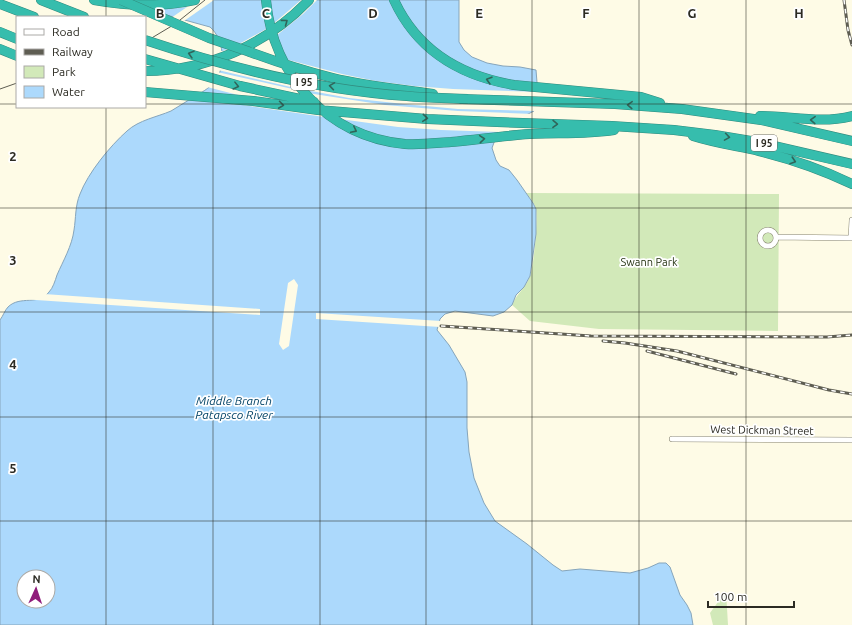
<svg xmlns="http://www.w3.org/2000/svg" width="852" height="625" font-family="Ubuntu,sans-serif">
<rect width="100%" height="100%" fill="#fefbe6"/>
<!-- green -->
<path fill="#d2e9b9" d="M526 193 779 194 778 331 599 329 530 321 512 305C516 295 526 287 530 276 534 266 538 219 536 209 534 202 530 198 526 193Z
M726 591 728 625H713L710 613Z"/>
<!-- water -->
<path fill="#acd9fc" stroke="#86a5bb" fill-rule="evenodd" d="M112 0H459V42L464 50 472 57 487 63 503 66 520 67 536 70 538 95 534 111 499 129 492 148 496 160 500 166 509 170 517 180 533 203 536 209V234L530 276 524 287 516 295 512 305 504 312 493 316 455 311 445 314 440 319 437 330 449 345 465 372 467 382V428L469 452 474 478 484 503 495 521 527 544 553 565 562 571 580 569 630 573 648 568 659 563H666L670 567 680 595 687 605 691 613 693 625H0V320C3 316 5 310 8 307 20 295 39 306 49 292 53 288 55 281 57 275 63 261 72 246 74 230 76 218 75 206 80 194 88 173 110 146 127 131 139 120 157 117 171 111 180 106 188 100 197 95 204 91 211 87 216 80 226 65 224 39 210 27ZM24 577H48V601H24Z"/>
<!-- pier -->
<path fill="#fefbe6" d="M110 0H214L184 21 171 18 187 7 154 10Z
M262 0 273 24 301 0H317L303 14 276 36 285 59 342 74 376 81 414 86 453 89 540 92 536 111 458 109 404 104 349 98 306 90 308 93 314 94 385 105 458 111 533 114 500 132 441 130 398 127 340 119 359 129 398 140 497 141 373 142 344 130 324 117 243 105 185 100 196 93 242 96 207 87 215 78 217 72 297 90 295 88 218 70 220 61V51H223L239 44 266 29Z
M294 279 298 285 289 346 283 350 279 344 288 283Z
M44 294 260 309V315L21 299 35 298Z
M316 313 441 321 440 327 316 319Z"/>
<g fill="none" stroke-linecap="round" stroke-linejoin="round">
<!-- minor casing -->
<g stroke="#898673" stroke-width="6">
<path id="minor" d="M760 238a8 8 0 1 1 16 0a8 8 0 1 1-16 0Z
M776 237 852 238
M851 238 852 220
M672 439 852 440"/>
</g>
<!-- motorway casing -->
<g stroke="#328a7d" stroke-width="10">
<path id="motorway" d="M41 0 84 17
M94 0C128 6 162 7 195 0
M266 0C273 76 328 137 405 144 421 145 436 143 451 142 473 140 495 137 517 135 549 132 582 135 614 130
M394 0C417 50 461 76 514 85L641 97 660 103
M0 4 34 17
M0 32 17 39
M0 49 17 56
M250 52C277 62 305 71 333 78 366 86 400 89 433 94
M145 59 240 86 314 102
M145 71C207 71 266 45 309 0
M145 92 253 101 318 110 427 119 497 122 612 126 674 130 715 135 757 142 852 164
M462 99 615 104 682 109 761 120 852 141
M760 116C791 116 821 124 852 116
M693 136C715 143 737 146 759 151 791 159 823 170 852 184"/>
</g>
<!-- minor -->
<use href="#minor" stroke="#fff" stroke-width="5"/>
<!-- motorway -->
<use href="#motorway" stroke="#36bdad" stroke-width="9"/>
<!-- tram -->
<path stroke="#5e5d52" stroke-width="1" d="M145 42 175 24 205 0
M0 89 17 83"/>
<!-- rail casing -->
<g stroke="#5e5d52" stroke-width="3">
<path id="rail" d="M844 0 848 30 852 45
M441 326 591 336 827 337 852 335
M603 341 625 343 677 351 829 390 852 394
M647 351 736 374"/>
</g>
<!-- rail -->
<use href="#rail" stroke="#fff" stroke-width="1.5" stroke-dasharray="4.5" stroke-linecap="butt"/>
<!-- motorway-bridge casing -->
<g stroke="#328a7d" stroke-width="10" stroke-linecap="butt">
<path id="motorway-bridge" d="M121 0 209 38 250 52
M145 40C229 68 318 90 407 96 427 98 448 98 468 99"/>
</g>
<!-- motorway-bridge -->
<use href="#motorway-bridge" stroke="#36bdad" stroke-width="9"/>
</g>
<!-- one-way arrows -->
<defs><path id="oneway-chevron" d="M-2-3.5L2.5 0L-2 3.5" fill="none" stroke-width="1.6" stroke-linecap="round" stroke-linejoin="round"/></defs>
<g stroke="#30655a">
<use href="#oneway-chevron" transform="translate(285 22) rotate(-37)"/>
<use href="#oneway-chevron" transform="translate(191 54) rotate(-164)"/>
<use href="#oneway-chevron" transform="translate(489 80) rotate(-164)"/>
<use href="#oneway-chevron" transform="translate(236 86) rotate(14)"/>
<use href="#oneway-chevron" transform="translate(332 86) rotate(-171)"/>
<use href="#oneway-chevron" transform="translate(281 105) rotate(8)"/>
<use href="#oneway-chevron" transform="translate(630 105) rotate(-177)"/>
<use href="#oneway-chevron" transform="translate(425 118) rotate(5)"/>
<use href="#oneway-chevron" transform="translate(813 120) rotate(-178)"/>
<use href="#oneway-chevron" transform="translate(555 124) rotate(1)"/>
<use href="#oneway-chevron" transform="translate(354 130) rotate(26)"/>
<use href="#oneway-chevron" transform="translate(727 137) rotate(9)"/>
<use href="#oneway-chevron" transform="translate(482 139) rotate(-5)"/>
<use href="#oneway-chevron" transform="translate(793 161) rotate(18)"/>
</g>
<!-- grid -->
<path fill="none" stroke="#2c2b23" stroke-width="1" stroke-opacity="0.55" d="M106 0V17M213 0V625M320 0V625M426 0V625M532 0V625M639 0V625M746 0V625M0 104H17M145 104H852M106 107V625M0 208H852M0 312H852M0 417H852M0 521H852"/>
<g text-anchor="middle" stroke-width="3.5" stroke-linejoin="round" paint-order="stroke">
<!-- shield labels -->
<g fill="#fff" stroke="#6b6b65" stroke-width="1">
<rect x="291" y="74" width="26" height="16" rx="3"/>
<rect x="751" y="135" width="26" height="16" rx="3"/>
</g>
<g font-size="10" font-weight="bold" fill="#2c2b23">
<text x="304" y="86">I 95</text>
<text x="764" y="147">I 95</text>
</g>
<!-- park labels -->
<g font-size="11" fill="#263413" stroke="#fff">
<text x="649" y="266">Swann Park</text>
</g>
<!-- street labels -->
<g font-size="11" fill="#2c2b23" stroke="#fff">
<text transform="translate(762 430) rotate(1)" y="4">West Dickman Street</text>
</g>
<!-- water labels -->
<g font-size="12" font-style="italic" fill="#024367" stroke="#fff">
<text x="234" y="405">Middle Branch<tspan x="234" dy="14">Patapsco River</tspan></text>
</g>
</g>
<g font-size="13" text-anchor="middle" font-weight="bold" fill="#2c2b23" stroke="#fff" stroke-width="3.5" stroke-linejoin="round" paint-order="stroke">
<text x="160" y="18">B</text>
<text x="266" y="18">C</text>
<text x="373" y="18">D</text>
<text x="479" y="18">E</text>
<text x="586" y="18">F</text>
<text x="692" y="18">G</text>
<text x="799" y="18">H</text>
<text x="13" y="161">2</text>
<text x="13" y="265">3</text>
<text x="13" y="369">4</text>
<text x="13" y="473">5</text>
</g>
<!-- legend -->
<rect x="16" y="16" width="130" height="92" fill="#ffffff" stroke="#abaaa7"/>
<rect x="24" y="29" width="20" height="6" fill="#ffffff" stroke="#abaaa7"/>
<text x="52" y="36" font-size="12" fill="#2c2b23">Road</text>
<rect x="24" y="49" width="20" height="6" fill="#5e5d52" stroke="#abaaa7"/>
<text x="52" y="56" font-size="12" fill="#2c2b23">Railway</text>
<rect x="24" y="66" width="20" height="12" fill="#d2e9b9" stroke="#abaaa7"/>
<text x="52" y="76" font-size="12" fill="#2c2b23">Park</text>
<rect x="24" y="86" width="20" height="12" fill="#acd9fc" stroke="#abaaa7"/>
<text x="52" y="96" font-size="12" fill="#2c2b23">Water</text>
<!-- north arrow -->
<g transform="translate(36 589) rotate(3)"><circle r="19" fill="#ffffff" stroke="#abaaa7"/>
<path d="M0-3L7 15L0 10L-7 15Z" fill="#901c7b"/>
<text y="-6" font-size="11" font-weight="bold" text-anchor="middle" fill="#2c2b23">N</text>
</g>
<!-- scale -->
<path d="M708 601v6h86v-6" fill="none" stroke="#2c2b23" stroke-width="2"/>
<text x="714" y="601" font-size="12" fill="#2c2b23" stroke="#ffffff" stroke-width="3" paint-order="stroke">100 m</text>
</svg>
